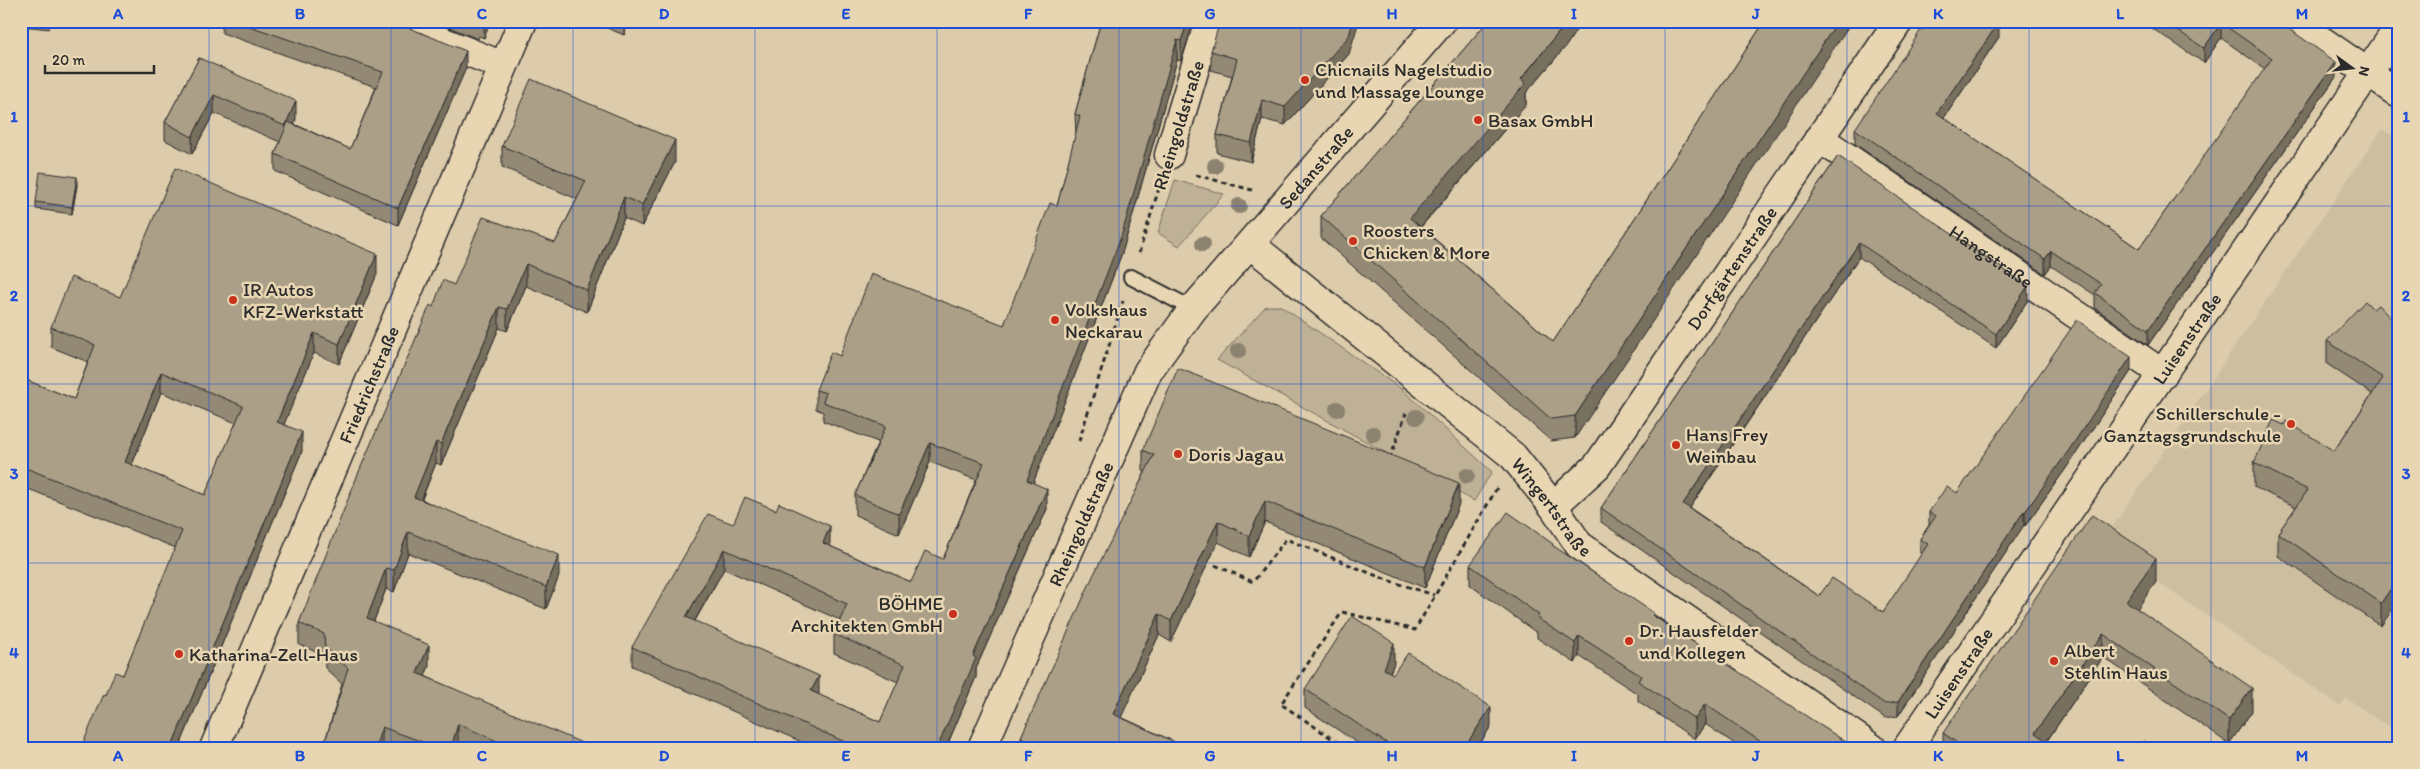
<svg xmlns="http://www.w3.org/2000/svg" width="2420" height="769" font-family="Itim,sans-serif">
<rect width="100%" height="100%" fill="#ddccab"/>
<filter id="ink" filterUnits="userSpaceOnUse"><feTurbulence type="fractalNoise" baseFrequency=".02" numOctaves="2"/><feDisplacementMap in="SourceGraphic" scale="10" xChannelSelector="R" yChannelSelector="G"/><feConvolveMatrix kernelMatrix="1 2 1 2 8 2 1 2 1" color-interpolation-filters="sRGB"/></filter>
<g filter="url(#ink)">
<!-- built -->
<path fill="#cebea0" d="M2382 129 2399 140V734L2346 698 2340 706 2101 544Z"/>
<!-- green -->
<path fill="#bfb195" stroke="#756e60" d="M1175 180 1224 194 1179 246 1158 233Z
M1266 306H1281L1403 390 1492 472 1474 501 1217 360Z"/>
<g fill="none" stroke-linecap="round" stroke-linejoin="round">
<!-- lane casing -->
<g stroke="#2b2b2b" stroke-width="18">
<path id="lane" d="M1131 277 1193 309"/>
</g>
<!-- street casing -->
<g stroke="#2b2b2b" stroke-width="31">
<g id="street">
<path d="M392 21 503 66"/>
<path d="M2293 21 2399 94"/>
<path id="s1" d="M1819 138 2163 374"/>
<path d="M1169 155 1209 21"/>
<path id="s2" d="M1250 244 1513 456 1553 506 1579 545 1872 748"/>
<path id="s3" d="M1553 506 1597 466 1899 21"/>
<path id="s4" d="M214 748 523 21"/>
<path id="s5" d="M1907 748 2399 27"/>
</g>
</g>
<!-- secondary casing -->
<g stroke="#2b2b2b" stroke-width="31">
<g id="secondary">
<path id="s6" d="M982 748 1148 371 1193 309 1442 21"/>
</g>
</g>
<!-- path -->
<path stroke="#2b2b2b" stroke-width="3" stroke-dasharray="5 4" stroke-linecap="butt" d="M1196 175 1252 190
M1139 253 1160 185
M1079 441 1123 301
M1390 459 1406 413
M1215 565 1253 582 1286 539 1387 580 1434 595
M1346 748 1281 704 1342 612 1415 630 1497 488"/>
<!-- lane -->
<use href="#lane" stroke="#e8d6b3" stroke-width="14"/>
<!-- street -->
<use href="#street" stroke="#e8d6b3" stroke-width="28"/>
<!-- secondary -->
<use href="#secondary" stroke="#e8d6b3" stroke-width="28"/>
</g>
<!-- trees -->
<g fill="#8c8270">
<circle cx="1215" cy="166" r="8"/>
<circle cx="1239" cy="206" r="8"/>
<circle cx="1203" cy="244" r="8"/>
<circle cx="1238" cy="351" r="8"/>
<circle cx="1337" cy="409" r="8"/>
<circle cx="1416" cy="417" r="8"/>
<circle cx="1373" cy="434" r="8"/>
<circle cx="1467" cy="476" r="8"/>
</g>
<!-- wall -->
<path fill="#938974" stroke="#2b2b2b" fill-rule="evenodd" d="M21 21H49V29L22 26 21 31Z
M222 21H392L466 68 398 225 275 171V154L280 142 214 113 192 154 165 140V122L199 58 296 119 294 124 350 149 376 87 222 33Z
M434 21H490L484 38 479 36 478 39Z
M590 21H629L624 35Z
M1101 21H1194L1181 61 1177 60 1122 253 1033 483 1047 509 976 668V677L946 748H815L632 666V647L733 524 830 545V546L911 582 943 559 976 480 930 462 899 534 855 515V495L878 442 823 421V412L816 409V390L840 356 1004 325 1057 206 1076 134 1075 114ZM724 569 840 620 834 634V653L898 682 880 722 819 695 695 621Z
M1488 21H1582L1566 46 1526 93V105L1421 227 1553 342 1765 21 1575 438 1551 441 1321 238V216Z
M2141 21H2265L2336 77 2148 345 2095 308V295L2051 266 2045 274 1855 144V129L1999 37 1944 118 2139 249 2265 69 2221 38 2204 63Z
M1211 51 1349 54 1285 125 1262 119 1251 162 1217 153V135L1232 76 1211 70Z
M502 146 675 162 642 226 624 218 587 312 526 286 507 331 499 328 441 465 436 463 422 499 559 576 546 609 408 553 394 592 386 589 374 621 429 666 425 676 582 748H463L458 746 457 748H323L342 684 325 668 324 655 299 645V623L433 307 454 285 555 243 577 199 502 167Z
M1838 156 2028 300 1996 348 1859 257 1690 508 1819 596 1883 612 1922 554 1920 553V539L1929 525V512L2131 371 2069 464 2025 526 2024 525 1898 716 1885 718 1601 522V508Z
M77 185 72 214 36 209V202Z
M377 274 339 364 314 353 284 424 302 451 179 748 106 695 123 675 176 548 21 486V378L74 399 88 362 51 347V327L120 297ZM161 392 236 423 205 495 132 465Z
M2373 309 2399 327 2381 626 2278 556V533L2296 507 2254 487V463L2334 451 2372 394 2327 364V341Z
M1143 450 1459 504 1425 588 1265 522 1249 557 1218 542 1171 642 1159 635 1121 717 1188 748H1021V737L1145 472 1143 471Z
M1553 546 1654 616 1849 748H1741L1705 724 1695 739 1638 701V694L1579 656 1575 663 1537 638V633L1470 585V565Z
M2156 582 2137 608 2252 711 2229 744 2103 657 2047 741 2057 748H1943V733Z
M1394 663 1390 673 1491 726 1477 748H1365L1305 708V689Z"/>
<!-- shaded-wall -->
<path fill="#786f5e" stroke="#2b2b2b" d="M484 21H490L484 38Z
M624 21H629L624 35Z
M1188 21H1194L1181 61V41Z
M1353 21H1359L1349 54 1285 125V107Z
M1568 21H1582L1566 46 1526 93V105L1410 239V218Z
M1838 21H1852L1575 438V416Z
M1999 22V37L1937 128V113Z
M2221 23V38L2204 63V48Z
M1177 40V60L1122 253 1027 499V480Z
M466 51V68L398 225V208Z
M2336 62V77L2148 345V330Z
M214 95V113L192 154V137Z
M1262 100V119L1251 162V143Z
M296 101V119L285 144V126Z
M675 140V162L642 226V205Z
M77 177V185L72 214V207Z
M624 197V218L587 312V290Z
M1859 243V257L1683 518V504Z
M2051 251V266L2045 274V259Z
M377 254V274L339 364V344Z
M526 264V286L507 331V309Z
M2028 286V300L1996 348V334Z
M499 307V328L441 465V444Z
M314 333V353L277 441V422Z
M2131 357V371L2069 464 2025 526V512Z
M161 372V392L125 482V462Z
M302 432V451L179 748H171Z
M436 442V463L414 518V497Z
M930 443V462L899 534V514Z
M1459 483V504L1425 588V567Z
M1047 489V509L976 668V677L946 748H937L973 656Z
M1265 501V522L1249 557V536Z
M2024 511V525L1898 716V702Z
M1218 521V542L1171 642V621Z
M830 526V545L823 563V543Z
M408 532V553L394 592V570Z
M724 549V569L686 636V617Z
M559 555V576L546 609V587Z
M2156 558V582L2126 625V601Z
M386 568V589L367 639V618Z
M2399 577V600L2381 626V603Z
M1159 614V635L1113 735V714Z
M2103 634V657L2042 748 2035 733Z
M1579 636V656L1575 663V643Z
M1394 643V663L1384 688V669Z
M429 645V666L417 694V673Z
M819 676V695L811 691Z
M2252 688V711L2229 744V720Z
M1705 704V724L1695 739V719Z
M1491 707V726L1477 748H1464Z
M458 724V746L457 748H451Z
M382 727V748H375Z"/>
<!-- building -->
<path fill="#ab9f87" stroke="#2b2b2b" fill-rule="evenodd" d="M235 21H392L466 51 398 208 275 154 288 122 350 149 383 72Z
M1101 21H1188L1181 41 1177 40 1122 234 1027 480 1047 489 973 656 976 658 937 748H853L854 746 632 647 708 514 733 524 745 497 776 510 779 503 830 526 823 543 911 582 925 551 943 559 984 463 930 443 899 514 855 495 886 426 823 402 826 393 816 390 831 352 840 356 871 274 1004 325 1050 203 1057 206 1080 116 1075 114ZM724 549 847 604 834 634 905 665 880 722 811 691 819 676 686 617Z
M1220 21H1353L1349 36 1285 107 1262 100 1251 143 1217 135 1237 59 1211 51Z
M1488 21H1568L1521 79 1526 83 1410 218 1553 342 1765 21H1838L1575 416 1551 419 1321 216Z
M1927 21 1999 22 1937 113 2139 249 2272 58 2221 23 2204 48 2163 21H2265L2273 26 2276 21H2278L2336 62 2148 330 2095 293 2101 284 2051 251 2045 259 1855 129Z
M199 58 296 101 285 126 214 95 192 137 165 122Z
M531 79 675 140 642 205 624 197 587 290 526 264 507 309 499 307 441 444 436 442 414 497 559 555 546 587 408 532 394 570 386 568 367 618 429 645 417 673 582 743 581 748H513L458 724 451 748H439L382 727 375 748H323L348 668 325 647 324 634 299 623 358 474 430 305 433 307 443 280 454 285 483 217 555 243 586 181 502 146Z
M1838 156 2028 286 1996 334 1859 243 1683 504 1819 596 1832 578 1883 612 1928 544 1920 539 1936 516 1929 512 1947 486 1957 493 2077 320 2131 357 2069 450 2025 512 2024 511 1898 702 1885 704 1601 508Z
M175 168 377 254 339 344 314 333 277 422 302 432 171 748H81L104 694 106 695 115 672 123 675 182 531 21 466V378L74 399 95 345 51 327 71 277 120 297ZM161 372 243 406 205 495 125 462Z
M40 172 77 177 72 207 36 202Z
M2365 301 2373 309 2378 305 2399 327V577L2381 603 2278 533 2308 490 2254 463 2273 420 2284 425 2286 421 2334 451 2383 378 2327 341Z
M1178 368 1459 483 1425 567 1265 501 1249 536 1218 521 1171 621 1159 614 1113 714 1188 748H1105L1100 746 1099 748H1046L1021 737 1093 576 1154 455 1143 450Z
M1508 512 1553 544 1552 545 1654 613 1652 615 1849 744V748H1770L1705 704 1695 719 1638 681 1641 676 1579 636 1575 643 1537 618 1539 615 1470 565Z
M2092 515 2156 558 2126 601 2252 688 2229 720 2103 634 2035 733 2057 748H1964L1943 733Z
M1352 616 1394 643 1384 669 1393 674 1408 653 1491 707 1464 748H1394L1305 689Z
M2144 741 2155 748H2140Z"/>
</g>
<!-- grid -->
<path fill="none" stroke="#1d4ed8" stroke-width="1" stroke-opacity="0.55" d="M209 21V748M391 21V748M573 21V748M755 21V748M937 21V748M1119 21V748M1301 21V748M1483 21V748M1665 21V748M1847 21V748M2029 21V748M2211 21V748M21 206H2399M21 384H2399M21 563H2399"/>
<!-- markers -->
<g fill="#c8321e" stroke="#e8d6b3" stroke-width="2">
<circle cx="1305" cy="80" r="5"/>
<circle cx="1478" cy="120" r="5"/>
<circle cx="1353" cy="241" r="5"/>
<circle cx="233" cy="300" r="5"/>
<circle cx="1055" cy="320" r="5"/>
<circle cx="2291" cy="424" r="5"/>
<circle cx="1676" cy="445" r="5"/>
<circle cx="1178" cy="454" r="5"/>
<circle cx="953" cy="614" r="5"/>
<circle cx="1629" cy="641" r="5"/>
<circle cx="179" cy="654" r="5"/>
<circle cx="2054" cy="661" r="5"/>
</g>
<g text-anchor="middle" stroke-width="5" stroke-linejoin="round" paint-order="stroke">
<!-- poi labels -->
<g font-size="19" fill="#2b2b2b" stroke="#e8d6b3" text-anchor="start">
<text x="1315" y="76">Chicnails Nagelstudio<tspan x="1315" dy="22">und Massage Lounge</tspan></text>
<text x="1488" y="127">Basax GmbH</text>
<text x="1363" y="237">Roosters<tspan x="1363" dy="22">Chicken &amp; More</tspan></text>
<text x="243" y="296">IR Autos<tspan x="243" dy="22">KFZ-Werkstatt</tspan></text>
<text x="1065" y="316">Volkshaus<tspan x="1065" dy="22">Neckarau</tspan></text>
<text x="2281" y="420" text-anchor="end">Schillerschule -<tspan x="2281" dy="22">Ganztagsgrundschule</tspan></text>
<text x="1686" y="441">Hans Frey<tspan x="1686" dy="22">Weinbau</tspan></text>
<text x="1188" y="461">Doris Jagau</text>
<text x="943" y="610" text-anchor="end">BÖHME<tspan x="943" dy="22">Architekten GmbH</tspan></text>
<text x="1639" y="637">Dr. Hausfelder<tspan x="1639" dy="22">und Kollegen</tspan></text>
<text x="2064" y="657">Albert<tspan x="2064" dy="22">Stehlin Haus</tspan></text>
<text x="189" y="661">Katharina-Zell-Haus</text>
</g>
<!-- street labels -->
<g font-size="19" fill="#2b2b2b" stroke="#e8d6b3">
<text transform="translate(1178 125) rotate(-73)" y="7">Rheingoldstraße</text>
<text dy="7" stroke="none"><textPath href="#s6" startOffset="676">Sedanstraße</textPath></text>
<text dy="7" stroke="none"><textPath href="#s1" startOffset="209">Hangstraße</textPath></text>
<text dy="7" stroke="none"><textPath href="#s3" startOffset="299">Dorfgärtenstraße</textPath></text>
<text dy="7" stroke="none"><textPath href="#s5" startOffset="496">Luisenstraße</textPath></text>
<text dy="7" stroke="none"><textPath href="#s4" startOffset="395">Friedrichstraße</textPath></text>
<text dy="7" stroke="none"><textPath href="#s2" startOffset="402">Wingertstraße</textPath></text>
<text dy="7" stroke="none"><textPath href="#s6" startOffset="245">Rheingoldstraße</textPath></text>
<text dy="7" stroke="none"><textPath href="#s5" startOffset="91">Luisenstraße</textPath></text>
</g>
</g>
<!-- margin -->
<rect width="2420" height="769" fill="none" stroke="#e8d6b3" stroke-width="55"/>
<!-- north arrow -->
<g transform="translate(2352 68) rotate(105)" stroke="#e8d6b3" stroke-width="4" paint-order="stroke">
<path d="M0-4L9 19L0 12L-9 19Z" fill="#2b2b2b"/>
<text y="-8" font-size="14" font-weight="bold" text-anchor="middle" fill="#2b2b2b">N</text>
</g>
<!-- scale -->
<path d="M45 65v8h109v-8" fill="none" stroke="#2b2b2b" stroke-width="2.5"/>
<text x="52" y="65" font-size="15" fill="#2b2b2b" stroke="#e8d6b3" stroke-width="4" paint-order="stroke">20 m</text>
<rect x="28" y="28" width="2364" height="714" fill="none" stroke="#1d4ed8" stroke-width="2"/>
<g font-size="16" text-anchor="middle" font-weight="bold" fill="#1d4ed8">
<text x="118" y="19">A</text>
<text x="300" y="19">B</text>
<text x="482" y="19">C</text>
<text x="664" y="19">D</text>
<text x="846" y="19">E</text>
<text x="1028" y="19">F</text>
<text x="1210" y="19">G</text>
<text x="1392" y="19">H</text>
<text x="1574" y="19">I</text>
<text x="1756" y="19">J</text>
<text x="1938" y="19">K</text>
<text x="2120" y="19">L</text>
<text x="2302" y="19">M</text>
<text x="14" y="122">1</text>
<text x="2406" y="122">1</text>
<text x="14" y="301">2</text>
<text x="2406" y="301">2</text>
<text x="14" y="479">3</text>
<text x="2406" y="479">3</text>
<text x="14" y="658">4</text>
<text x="2406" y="658">4</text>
<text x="118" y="761">A</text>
<text x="300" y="761">B</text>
<text x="482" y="761">C</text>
<text x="664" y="761">D</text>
<text x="846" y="761">E</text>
<text x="1028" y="761">F</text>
<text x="1210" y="761">G</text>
<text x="1392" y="761">H</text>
<text x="1574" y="761">I</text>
<text x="1756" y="761">J</text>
<text x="1938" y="761">K</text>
<text x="2120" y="761">L</text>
<text x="2302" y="761">M</text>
</g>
</svg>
